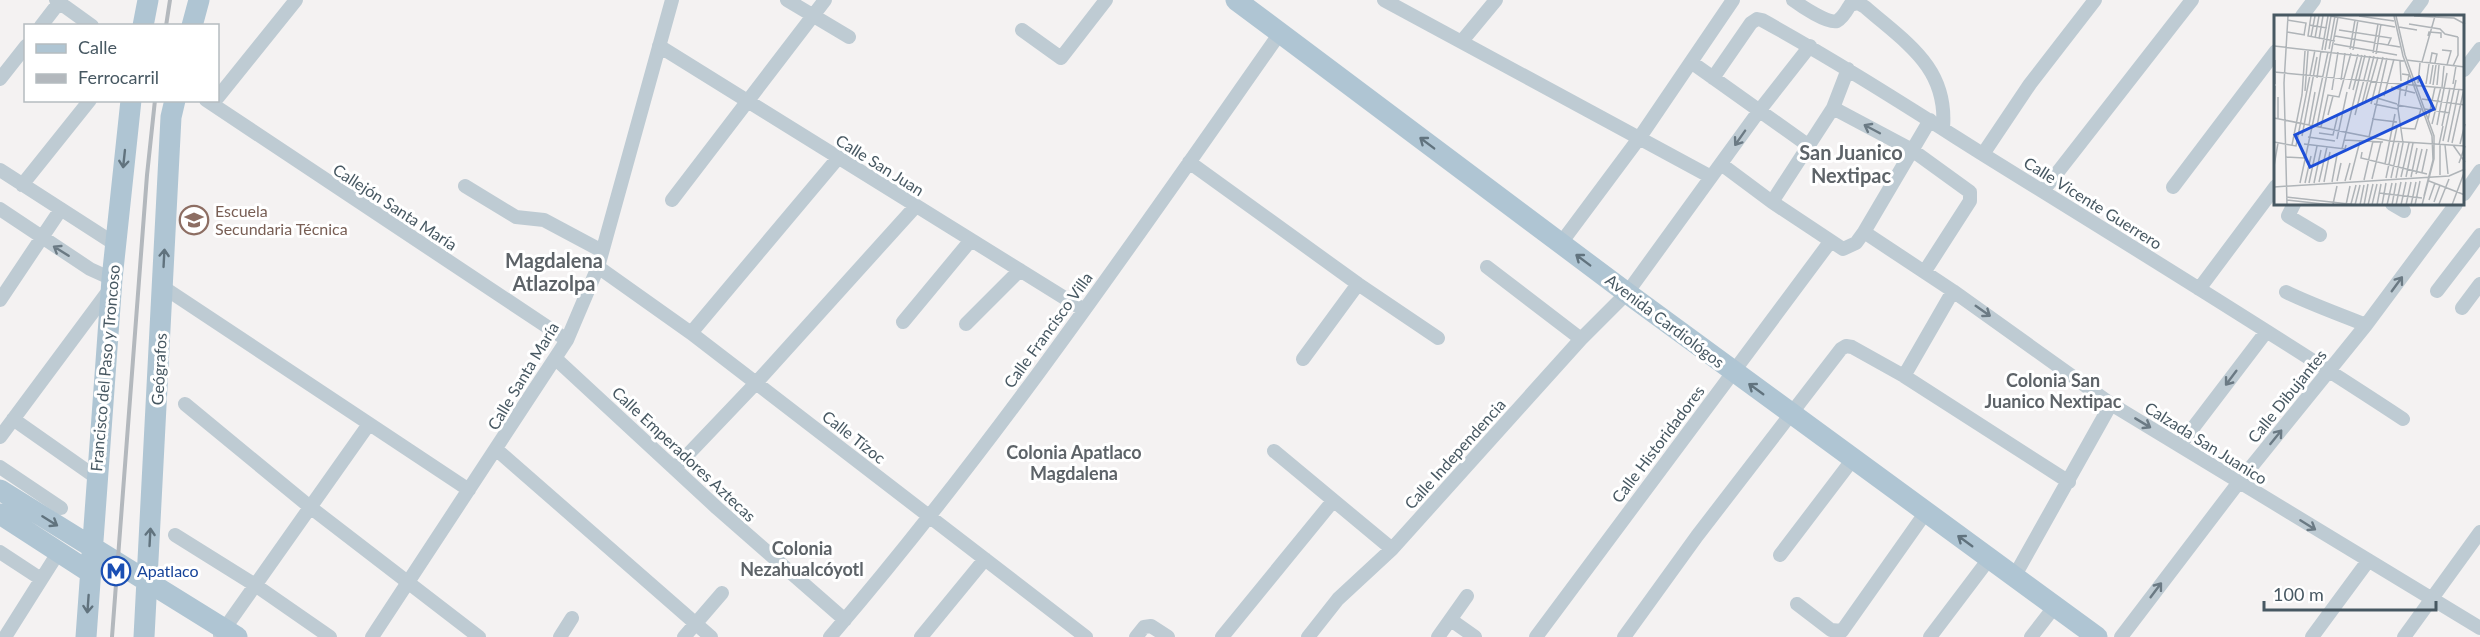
<svg xmlns="http://www.w3.org/2000/svg" width="2480" height="637" font-family="Lato,sans-serif">
<rect width="100%" height="100%" fill="#f4f2f2"/>
<g fill="none" stroke-linecap="round" stroke-linejoin="round">
<!-- street -->
<path stroke="#becbd3" stroke-width="14" d="M56 0 92 26
M787 0 849 37
M1384 0 1711 177
M1793 0C1801 6 1828 24 1837 21 1843 18 1847 10 1850 5L1858 3 1865 7C1906 43 1948 67 1943 128
M2302 16 2314 0
M2410 16 2422 0
M41 26 61 0
M1022 30 1061 58 1106 0
M1462 41 1496 0
M659 46 1084 310
M1691 62 1809 146
M2464 70 2480 49
M1713 78 1751 23 1757 19 1762 20C1838 62 1911 109 1984 155 2124 242 2265 328 2403 419
M0 79 26 46
M218 97 296 0
M206 100 567 340
M1833 108 1912 150 1970 192V201L1925 271
M1983 154 2030 84 2095 0
M1189 162 1358 284 1438 338
M1721 164 1772 202 1843 249 1856 243 1864 232 1930 120
M0 170 115 244
M22 185 90 100
M465 186 516 217 544 220 602 251
M2173 187 2276 51
M2043 191 2192 0
M2464 194 2480 171
M672 200 825 0
M1772 202 1833 108 1848 69
M2294 204 2288 216 2320 235
M2392 204 2404 211
M0 209 90 269 112 279
M1864 232 1953 291 2111 404 2480 628
M1561 243 1640 137 1733 0
M598 267 691 333 1086 637
M1487 267 1581 339
M163 287 469 490
M2199 289 2276 186
M2437 291 2480 235
M2286 292C2313 305 2339 314 2366 325
M0 300 61 209
M2462 308 2480 284
M903 322 971 240
M966 324 1020 270
M691 333 838 158
M556 359 717 508 845 620
M1303 359 1358 284
M1904 376 1953 291
M185 404 310 507 479 637
M13 419 97 478
M0 437 110 289
M2180 445 2266 332
M497 450 711 637
M1274 451 1392 549
M0 467 61 508
M675 468 756 383 915 207
M175 535 255 585 330 637
M0 552 41 579
M1780 555 1853 459
M2014 577 2111 404
M1797 604 1831 630 1842 631 1926 512
M1451 620 1475 637
M220 635 369 424
M5 637 58 553
M372 637 567 340 598 267 672 0
M560 637 572 618
M684 637 722 593
M830 637C994 446 1136 238 1280 33
M921 637 985 559
M1136 637 1144 627 1151 626 1168 637
M1222 637 1333 501
M1308 637 1338 599 1392 549 1581 339 1627 293 1759 111 1810 46
M1438 637 1467 596
M1536 637 1830 242
M1624 637 1697 536 1841 349 1846 346 1852 347 1904 376 2069 482
M1930 637 1989 559
M2031 637 2055 606
M2121 637 2239 482 2366 325 2456 204
M2312 637 2368 561
M2404 637 2480 532"/>
<!-- primary -->
<path stroke="#afc5d3" stroke-width="21" d="M1236 0 1627 293 2097 637
M143 26 148 0
M192 26 199 0
M0 490 237 637
M0 514 91 573
M86 637 112 279 131 100
M144 637 171 117 175 100"/>
<!-- rail -->
<path stroke="#b3b8bd" stroke-width="4" d="M166 26 170 0
M112 637 147 175 155 100"/>
</g>
<!-- one-way arrows -->
<defs><path id="oneway-shaft" d="M-6 0H5M1.5-3L5.5 0L1.5 3" fill="none" stroke-width="1.6" stroke-linecap="round" stroke-linejoin="round" transform="scale(1.5)"/></defs>
<g stroke="#6b7a84">
<use href="#oneway-shaft" transform="translate(1872 129) rotate(-152)"/>
<use href="#oneway-shaft" transform="translate(1740 138) rotate(125)"/>
<use href="#oneway-shaft" transform="translate(61 251) rotate(-148)"/>
<use href="#oneway-shaft" transform="translate(2397 284) rotate(-54)"/>
<use href="#oneway-shaft" transform="translate(1983 311) rotate(35)"/>
<use href="#oneway-shaft" transform="translate(2231 378) rotate(127)"/>
<use href="#oneway-shaft" transform="translate(2143 423) rotate(31)"/>
<use href="#oneway-shaft" transform="translate(2276 437) rotate(-51)"/>
<use href="#oneway-shaft" transform="translate(2308 525) rotate(32)"/>
<use href="#oneway-shaft" transform="translate(2156 590) rotate(-53)"/>
</g>
<g stroke="#61737e">
<use href="#oneway-shaft" transform="translate(1427 143) rotate(-143)"/>
<use href="#oneway-shaft" transform="translate(124 159) rotate(96)"/>
<use href="#oneway-shaft" transform="translate(164 258) rotate(-87)"/>
<use href="#oneway-shaft" transform="translate(1583 260) rotate(-143)"/>
<use href="#oneway-shaft" transform="translate(1756 389) rotate(-144)"/>
<use href="#oneway-shaft" transform="translate(50 521) rotate(32)"/>
<use href="#oneway-shaft" transform="translate(150 537) rotate(-87)"/>
<use href="#oneway-shaft" transform="translate(1965 541) rotate(-144)"/>
<use href="#oneway-shaft" transform="translate(88 604) rotate(94)"/>
</g>
<!-- icons -->
<defs>
<g id="school-ring" transform="scale(1.5)"><circle r="9.5" fill="#fff" stroke="#8d6e63" stroke-width="1.5"/><path d="M0-5L7-2L0 1L-7-2ZM-4 1L0 2.5L4 1V4Q0 6-4 4Z" fill="#8d6e63"/></g>
<g id="metro-ring" transform="scale(1.5)"><circle r="9.5" fill="#fff" stroke="#1a4fb4" stroke-width="1.5"/><path d="M-5.5 5V-5H-3L0 0L3-5H5.5V5H3V-.5L0 4L-3-.5V5Z" fill="#1a4fb4"/></g>
</defs>
<g fill-rule="evenodd">
<use href="#school-ring" x="194" y="220"/>
<use href="#metro-ring" x="116" y="571"/>
</g>
<g text-anchor="middle" stroke-width="6" stroke-linejoin="round" paint-order="stroke">
<!-- street labels -->
<g font-size="16" fill="#475862" stroke="#fff">
<text transform="translate(880 165) rotate(32)" y="6">Calle San Juan</text>
<text transform="translate(2093 203) rotate(32)" y="6">Calle Vicente Guerrero</text>
<text transform="translate(395 207) rotate(33)" y="6">Callejón Santa María</text>
<text transform="translate(1665 321) rotate(37)" y="6">Avenida Cardiológos</text>
<text transform="translate(1048 330) rotate(-54)" y="6">Calle Francisco Villa</text>
<text transform="translate(105 368) rotate(-85)" y="6">Francisco del Paso y Troncoso</text>
<text transform="translate(159 369) rotate(-87)" y="6">Geógrafos</text>
<text transform="translate(523 376) rotate(-59)" y="6">Calle Santa María</text>
<text transform="translate(2287 396) rotate(-51)" y="6">Calle Dibujantes</text>
<text transform="translate(854 437) rotate(38)" y="6">Calle Tízoc</text>
<text transform="translate(2206 443) rotate(32)" y="6">Calzada San Juanico</text>
<text transform="translate(1658 444) rotate(-53)" y="6">Calle Historidadores</text>
<text transform="translate(684 454) rotate(43)" y="6">Calle Emperadores Aztecas</text>
<text transform="translate(1455 454) rotate(-48)" y="6">Calle Independencia</text>
</g>
<!-- education labels -->
<g font-size="16" fill="#785e54" stroke="#fff" text-anchor="start">
<text x="215" y="217">Escuela<tspan x="215" dy="18">Secundaria Técnica</tspan></text>
</g>
<!-- transit labels -->
<g font-size="16" fill="#164399" stroke="#fff" text-anchor="start">
<text x="137" y="577">Apatlaco</text>
</g>
<!-- neighbourhood labels -->
<g font-size="18" font-weight="bold" fill="#5d6368" stroke="#fff">
<text x="2053" y="387">Colonia San<tspan x="2053" dy="21">Juanico Nextipac</tspan></text>
<text x="1074" y="459">Colonia Apatlaco<tspan x="1074" dy="21">Magdalena</tspan></text>
<text x="802" y="555">Colonia<tspan x="802" dy="21">Nezahualcóyotl</tspan></text>
</g>
<!-- quarter labels -->
<g font-size="20" font-weight="bold" fill="#5d6368" stroke="#fff">
<text x="1851" y="160">San Juanico<tspan x="1851" dy="23">Nextipac</tspan></text>
<text x="554" y="268">Magdalena<tspan x="554" dy="23">Atlazolpa</tspan></text>
</g>
</g>
<!-- overview -->
<g transform="translate(2274 15)">
<rect width="190" height="190" fill="#f4f2f2"/>
<path fill="none" stroke="#afb4b8" stroke-width="1.5" d="M37 1 34 21 61 26M56 1 121 12M85 1 120 6M120 1 129 41 158 121 159 145 150 181M122 1 131 40 160 121V144L148 190M140 1 180 3 191 9M13 5 32 8 30 20M135 9 166 14 171 19 184 22M35 10 53 13M125 12 143 15M65 15 117 23 114 30M13 17 31 20M61 21 126 32M154 21 155 17 167 18V23M37 22 41 1M41 23 45 1M45 24 49 1M60 29 123 40M0 31 130 46M55 34 61 1M76 34 81 5M48 35 54 1M51 35 57 1M79 35 84 5M168 35 177 36 173 50M99 38 104 9M102 39 107 9M132 45 191 52M126 46 127 66M148 47 161 1M156 48 158 38 163 39 161 48M179 51 184 40V22M0 57 191 75M128 59 135 60 131 81M43 63 47 36M67 65 71 38M144 68 146 48M1 69V45M152 69 155 49M156 69 159 50M179 69 182 51M159 70 162 50M163 70 165 50M117 72 141 78M168 72 170 51M75 74 84 39M58 75 64 37M79 75 88 40M31 76 34 36M110 81 120 44M103 83 123 89M148 84 191 90M91 88 104 42M84 89H88L100 41M97 89 109 42M100 89 124 94M123 90 147 94M151 94 176 98M0 99 1 71M54 100 59 81M81 100 96 41M0 103 116 126 191 131M4 104V82M98 104 123 107M154 105 161 72M158 109 167 72M35 110 41 77M163 110 173 58M43 111 64 2M168 111 176 73M47 112 54 80 65 82 77 38M126 113 141 114 147 94M45 118 59 120 64 99M28 121 43 42M34 122 61 126M95 122 113 43M63 124 73 77M70 125 109 127M169 126 182 65M0 127 22 131 41 35M174 127 185 74M178 128 190 74M30 129 71 134 72 130M186 129 191 109M18 130 28 80 31 36M165 130 169 111M166 130V160M171 130 174 159M179 130 191 147M68 134 91 40M88 137 87 143 153 159M12 142 30 143 31 139M185 148 191 131M111 149 121 99M0 151 4 128M148 157 153 134M142 159 148 134M127 162 135 128M132 162 139 128M137 162 143 133M112 163 123 112M117 163 125 127M122 163 129 128 124 94 127 68M98 164 107 127M76 165 86 126M90 165 99 126M63 166 67 148M71 166 76 148M155 166 191 180M45 167 53 132M50 167 56 137M58 167 63 140M26 168 54 37M31 168 37 141M35 168 43 131M40 168 47 135M0 172 175 161 191 154M105 178 148 183M12 182 84 190M13 185 58 190M155 185 161 168M160 187 166 170M59 189 63 171M77 189 82 170M165 189 175 164M13 190 10 68 14 1M72 190 76 171M81 190 86 170M86 190 90 170M90 190 94 169M94 190 99 169M98 190 103 169M103 190 107 169M108 190 112 168M113 190 118 168M118 190 122 168M122 190 127 167M127 190 132 167M132 190 137 167M137 190 142 167M141 190 146 166M178 190 190 158"/>
<path fill="#1d4ed8" fill-opacity="0.15" stroke="#1d4ed8" stroke-width="3" d="M145 62 160 94 36 152 21 120Z"/>
<rect width="190" height="190" fill="none" stroke="#475862" stroke-width="3"/>
</g>
<!-- legend -->
<rect x="24" y="24" width="195" height="78" fill="#ffffff" stroke="#b5bcc0" stroke-width="1.5"/>
<rect x="36" y="44" width="30" height="9" fill="#afc5d3" stroke="#b5bcc0" stroke-width="1.5"/>
<text x="78" y="54" font-size="18" fill="#475862">Calle</text>
<rect x="36" y="74" width="30" height="9" fill="#b3b8bd" stroke="#b5bcc0" stroke-width="1.5"/>
<text x="78" y="84" font-size="18" fill="#475862">Ferrocarril</text>
<!-- scale -->
<path d="M2264 601v9h172v-9" fill="none" stroke="#475862" stroke-width="3"/>
<text x="2273" y="601" font-size="18" fill="#475862" stroke="#ffffff" stroke-width="4.5" paint-order="stroke">100 m</text>
</svg>
